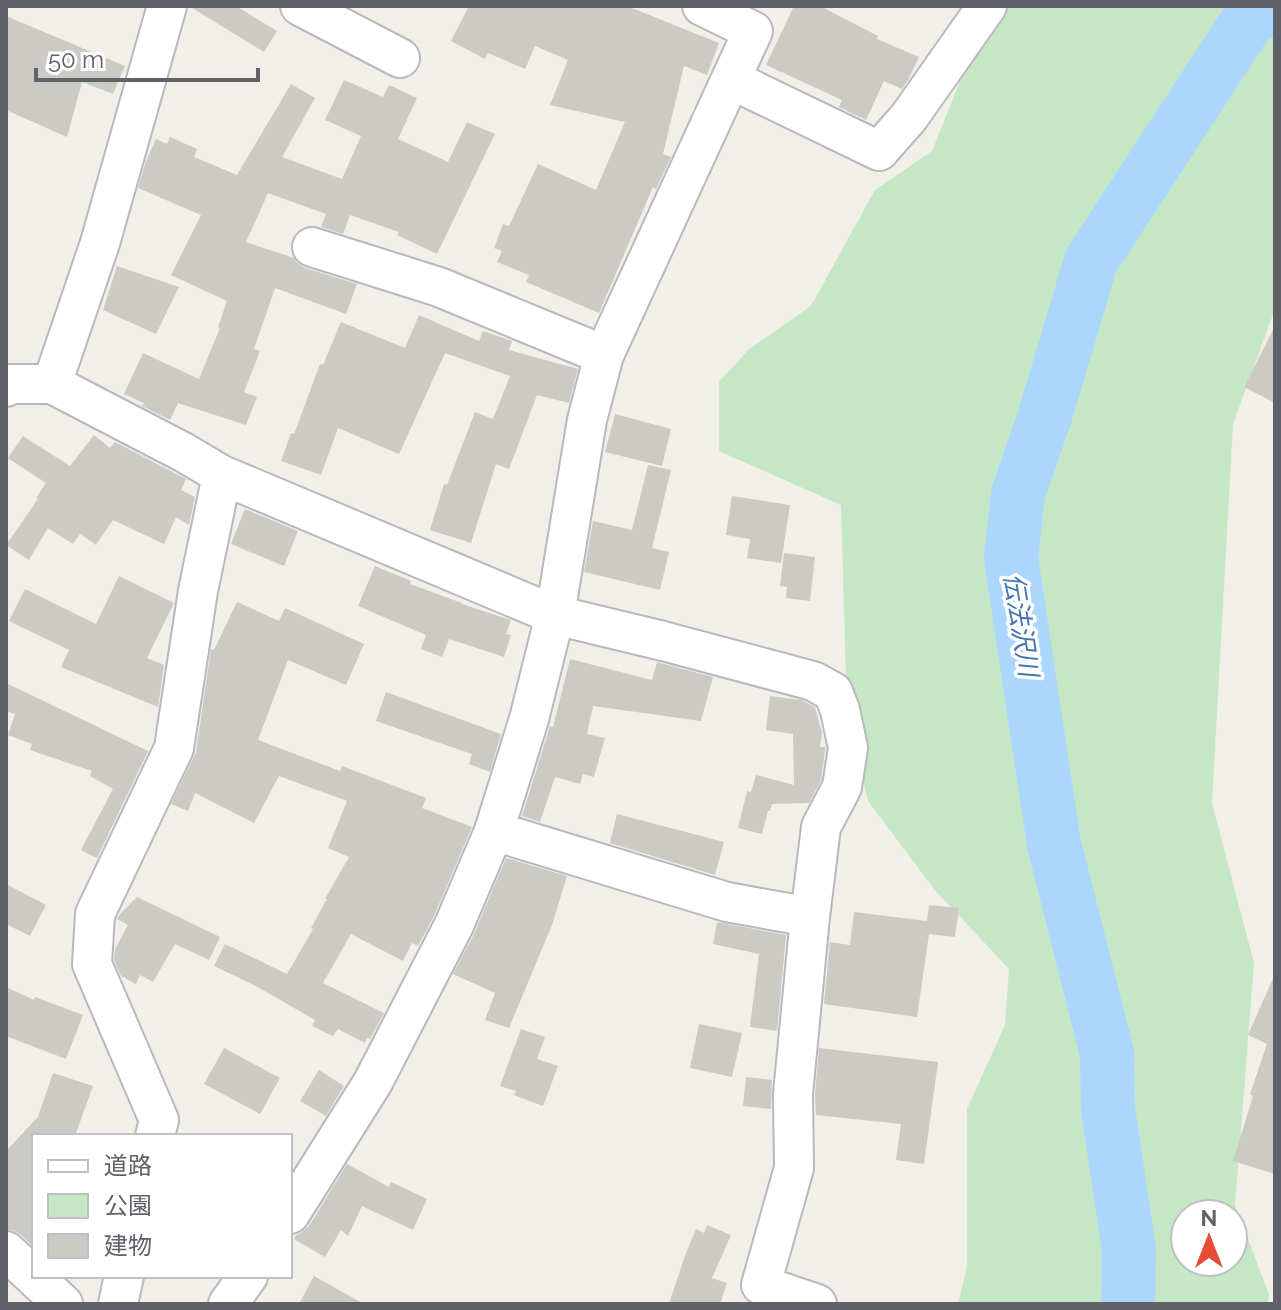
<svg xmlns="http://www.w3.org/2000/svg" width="1281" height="1310" font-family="Raleway,'Noto Sans JP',sans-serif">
<rect width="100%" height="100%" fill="#f1efe8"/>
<!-- green -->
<path fill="#c5e7c6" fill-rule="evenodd" d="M990 6H1275V309L1233 424 1212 803 1254 963 1235 1205 1269 1294 1268 1304H958L967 1266V1109L1005 1025 1009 969 934 889 868 801 847 715 841 505 719 451V382L748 350 811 306 875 190 932 151ZM1185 1214H1233V1262H1185Z"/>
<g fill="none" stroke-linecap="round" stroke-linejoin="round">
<!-- river -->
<path stroke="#abd6fe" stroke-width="54" d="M1128 1304 1129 1250 1108 1109 1107 1053 1054 844 1011 558 1018 494 1045 416 1091 261 1247 22 1269 6"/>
</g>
<!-- building -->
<path fill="#cccac5" d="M189 6H236L277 31 264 52Z
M469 6H627L719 43 707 75 684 66 663 154 671 157 656 189 653 187 599 313 526 282 529 275 497 262 502 251 494 248 503 224 509 226 538 164 596 190 625 122 550 105 568 60 535 46 525 69 488 53 485 59 451 41Z
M794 6H820L878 36 877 39 919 57 908 80 902 89 884 81 866 120 839 107 842 100 766 65Z
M6 16 125 66 113 94 82 82 67 137 6 110Z
M344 80 383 97 389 85 417 98 398 139 448 162 467 122 495 134 437 254 397 235 399 232 350 215 343 234 321 227 326 214 268 193 246 242 294 258 296 262 305 268 357 284 346 314 275 288 254 349 260 351 244 392 257 397 246 425 178 403 170 420 142 406 144 403 124 394 143 353 199 379 220 328 218 327 227 301 171 275 201 215 138 188 146 161 156 139 167 144 170 137 197 149 194 157 237 175 291 84 315 98 282 157 342 179 361 136 325 120Z
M117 266 179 287 156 334 103 310Z
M419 315 479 341 483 331 512 341 509 350 578 369 569 403 537 395 509 469 496 464 471 543 430 530 444 484 447 485 475 412 493 419 510 376 445 353 399 454 338 428 321 475 281 461 291 433 294 434 320 364 323 365 341 322 405 348Z
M1275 326V403L1244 387Z
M615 414 671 429 662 466 605 452Z
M94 435 110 448 115 442 186 479 181 490 195 497 189 525 176 517 164 544 113 520 96 545 80 534 73 544 48 528 29 560 6 545 38 499 36 498 46 483 8 458 23 436 70 466Z
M648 465 671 470 652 548 669 552 660 590 584 572 593 521 632 530Z
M732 496 790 505 781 563 747 558 750 539 726 535Z
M245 509 298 531 284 566 231 544Z
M784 553 815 557 810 601 786 598 787 587 780 586Z
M375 566 411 581 410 584 462 603V604L511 620 506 634 511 635 504 657 449 639 442 657 421 649 426 635 358 606Z
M119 576 174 603 147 658 164 665 158 707 61 667 69 650 9 621 25 589 96 624Z
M237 602 279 621 285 608 364 644 346 685 288 660 258 740 340 771 342 766 426 798 422 808 472 827 434 916 418 946 412 943 403 961 351 934 323 983 384 1013 370 1039 367 1038 365 1043 338 1029 333 1036 312 1026 315 1020 256 986 214 966 225 944 287 974 313 929 311 928 327 899H325L349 857 328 848 347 801 279 776 254 823 195 793 188 811 171 804 196 752 211 649 214 650Z
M570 659 652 680 657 662 713 677 701 721 593 706 587 734 605 738 594 777 583 774 580 784 555 777 540 822 522 816 550 726 553 727Z
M6 683 148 751 97 858 81 850 113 789 90 776 92 771 30 750 32 744 8 735 15 714 6 711Z
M386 692 501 734 490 772 469 764 472 754 376 721Z
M770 696 801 700 815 707 822 733 820 747H825V750L821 780 809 803 772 804 770 811H768L762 834 738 828 747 791 751 792 756 775 794 785 793 734 766 730Z
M617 814 724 842 715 875 610 843Z
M506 858 567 876 552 925 509 1028 485 1020 495 993 453 974 474 934Z
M6 884 46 905 30 936 6 924Z
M137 897 220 937 209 960 175 944 153 982 140 975 136 984 121 976 114 960 115 949 128 925 117 919 120 914Z
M929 905 959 908 955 937 929 934 917 1017 824 1004 830 942 850 945 854 912 927 921Z
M717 922 786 935 777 1031 750 1027 759 954 713 944Z
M1275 974V1174L1233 1161 1253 1096 1250 1094 1267 1044 1248 1035Z
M6 987 34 1000 35 997 83 1015 66 1059 6 1036Z
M699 1024 742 1033 732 1077 690 1068Z
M521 1029 545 1037 537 1059 558 1066 543 1106 514 1095 516 1091 500 1086Z
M224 1048 280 1078 260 1114 204 1084Z
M819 1048 938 1062 924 1164 896 1160 901 1124 816 1115 815 1095Z
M319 1070 344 1086 326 1116 300 1101Z
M53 1073 93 1086 75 1136H34V1247L20 1234 12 1230H6V1151L38 1117Z
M746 1077 772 1080 771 1109 743 1106Z
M347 1164 389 1187 391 1182 427 1199 413 1230 362 1206 348 1236 341 1230 325 1257 294 1239 296 1235 301 1233 309 1226Z
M707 1225 731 1235 712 1278 727 1283 720 1304H669L686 1253 696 1229 704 1233Z
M314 1276 364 1304H299Z"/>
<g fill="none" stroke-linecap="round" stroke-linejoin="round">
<!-- minor casing -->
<g stroke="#b8b9be" stroke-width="42">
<path id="minor" d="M300 6 400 58
M732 80 879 151 909 117 987 6
M312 247 439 287 604 355
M52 384 100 243 167 6
M6 387 9 384H52L183 452 222 475 555 615 663 641 813 681 833 692 840 710 848 748 842 787 821 827 810 917
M494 831 727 902 810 917 793 1094 794 1168 761 1285 817 1304
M155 1136 159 1120 92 964 95 914 174 748 198 591 222 475
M290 1214 373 1082 454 925 494 831 529 719 555 615 587 420 604 355 753 31 702 6
M6 1251 63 1304
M118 1304 124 1276
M228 1304 248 1276"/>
</g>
<!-- minor -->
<use href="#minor" stroke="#fff" stroke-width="38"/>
</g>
<g text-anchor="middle" stroke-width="7" stroke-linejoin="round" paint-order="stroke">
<!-- water labels -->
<g font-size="26" font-style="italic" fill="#4576b1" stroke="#fff">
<text transform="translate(1021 625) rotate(81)" y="9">伝法沢川</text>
</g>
</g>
<!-- border -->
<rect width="1281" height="1310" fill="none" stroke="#5f6268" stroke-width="16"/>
<!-- legend -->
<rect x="32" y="1134" width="260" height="144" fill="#ffffff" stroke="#bfc0c3" stroke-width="2"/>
<rect x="48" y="1160" width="40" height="12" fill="#ffffff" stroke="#bfc0c3" stroke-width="2"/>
<text x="104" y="1174" font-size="24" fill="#5f6268">道路</text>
<rect x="48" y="1194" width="40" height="24" fill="#c5e7c6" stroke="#bfc0c3" stroke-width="2"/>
<text x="104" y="1214" font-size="24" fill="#5f6268">公園</text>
<rect x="48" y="1234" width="40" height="24" fill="#cccac5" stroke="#bfc0c3" stroke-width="2"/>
<text x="104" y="1254" font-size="24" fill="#5f6268">建物</text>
<!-- north arrow -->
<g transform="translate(1209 1238)"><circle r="38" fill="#ffffff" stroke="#bfc0c3" stroke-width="2"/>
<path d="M0-6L14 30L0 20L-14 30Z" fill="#e74c37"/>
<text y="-12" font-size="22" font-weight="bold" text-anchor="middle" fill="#5f6268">N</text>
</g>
<!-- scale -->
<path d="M36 68v12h222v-12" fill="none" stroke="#5f6268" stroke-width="4"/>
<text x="48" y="68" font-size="24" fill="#5f6268" stroke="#ffffff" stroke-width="6" paint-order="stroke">50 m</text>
</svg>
